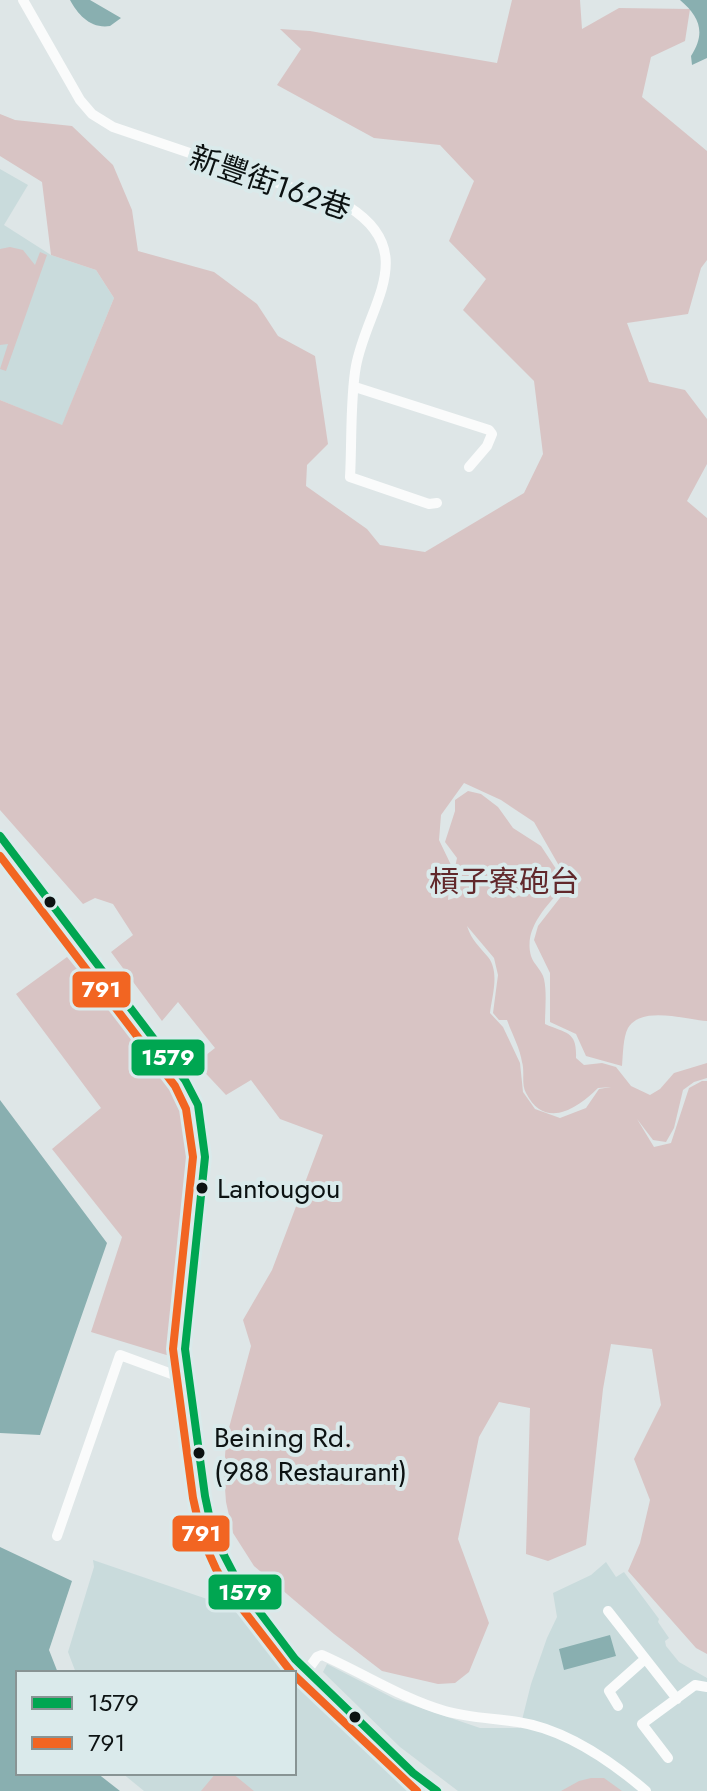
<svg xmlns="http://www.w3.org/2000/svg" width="707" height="1791" font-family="Jost,'Noto Sans TC',sans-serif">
<rect width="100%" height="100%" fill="#dee6e7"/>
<!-- built -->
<path fill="#c9dbdc" d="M0 169 28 185 4 225 51 255 96 270 114 298 62 426 0 400Z
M93 1560 245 1612 292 1673H76L68 1652 94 1567Z
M606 1562 616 1577 624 1572 659 1619 658 1622 669 1638 665 1641 666 1646 679 1662 707 1678V1791H458L400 1747 323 1672 327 1664 395 1699 480 1728H520L531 1684 547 1638 557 1617 553 1593 591 1575Z
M294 1675 425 1791H144L122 1773H294Z"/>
<!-- green -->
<path fill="#d8c4c4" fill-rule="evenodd" d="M512 0H580L582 29 619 8 690 9 685 41 651 57 642 97 707 151V260L701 268 688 314 627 323 649 382 685 390 707 419V464L687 501 707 518V1021C686 1020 642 1005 628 1028 623 1037 623 1055 622 1066L586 1056 576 1034 550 1022V973L534 940 538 926 570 885 534 822 501 800 464 783 441 815 439 840 451 865 448 900 457 897 453 877 457 858 445 842 455 811V800L468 791 481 794 498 807 513 828 541 846 566 884C549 904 523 927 531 956 534 965 542 970 544 979 547 993 545 1009 545 1024 567 1034 577 1031 576 1058L584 1065 602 1063 616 1067 631 1086 650 1095 660 1089 674 1073 707 1063V1078L694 1082 683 1090 674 1128 666 1142 653 1140 637 1119 654 1147 671 1143 689 1088 702 1081H707V1654L696 1648 628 1571 640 1543 650 1500 634 1459 661 1405 652 1349 611 1344 603 1389 586 1545 548 1561 526 1554 530 1408 499 1402 479 1437 458 1539 489 1623 469 1672 455 1683 438 1684 382 1671 334 1634 254 1566 233 1533 226 1502 224 1474 226 1439 251 1346 243 1320 272 1270 323 1135 280 1119 251 1080 226 1095 196 1063 215 1048 178 1002 162 1021 111 952 133 935 113 904 95 898 83 904 0 810V400L62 425 114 298 96 270 51 255 42 182 0 156V114L15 120 72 126 113 165 132 210 138 251 214 272 257 304 278 336 315 356 328 444 307 465 306 486 367 529 380 545 425 552 524 493 543 454 534 381 463 310 486 279 449 241 474 181 440 145 374 138 277 85 301 49 280 29 310 31 497 63ZM467 926 494 958 498 975 493 1013 499 1020H507C512 1034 520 1048 522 1062 525 1072 521 1084 526 1093 545 1130 577 1109 598 1088L611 1087 599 1089 586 1108 560 1118 535 1109 523 1092 520 1063 503 1027 490 1013C492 996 500 972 488 957 479 946 472 941 467 926Z
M10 247 23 250 35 265 40 252 47 255 6 371 0 369 8 344 0 345V249Z
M67 957 157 1066 188 1112 193 1159 173 1357 91 1332 122 1237 52 1149 101 1108 16 994Z
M216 1773H232L254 1791H201Z
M591 1778H604L622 1791H561L579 1781Z"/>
<!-- water -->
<path fill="#89afb0" d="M70 0H90L121 18 110 26C91 29 78 15 70 0Z
M680 0H707V58L692 65 691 56C706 33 700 17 680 0Z
M0 1100 107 1243 40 1435 0 1433Z
M0 1547 72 1581 49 1650 58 1673H18V1773H97L120 1791H0Z
M610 1635 616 1656 564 1670 559 1649Z"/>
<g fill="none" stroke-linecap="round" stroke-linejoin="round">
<!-- minor -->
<path stroke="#fafbfb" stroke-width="10" d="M23 0 80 100 92 114 113 127 349 207C421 253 367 306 356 366 350 398 352 444 350 477L429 504 437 503
M355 387 489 430 492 434 487 446 469 467
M57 1536 120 1355 188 1380
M608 1611 677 1699
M307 1671 317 1657 322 1655C363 1673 401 1698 445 1711 469 1718 493 1718 518 1722 564 1729 611 1761 646 1791
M618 1706 609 1691 645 1659
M668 1758 642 1724 695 1685 707 1687"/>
<!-- major -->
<path stroke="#cbc7c9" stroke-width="12" d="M0 836 185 1080 198 1105 205 1157 185 1349 205 1496 213 1534 226 1563 240 1586 295 1659 413 1773 437 1791"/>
<!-- bus-1 casing -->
<g stroke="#daeaeb" stroke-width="14">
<path id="bus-1" d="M0 836 185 1080 198 1105 205 1157 185 1349 205 1496 213 1534 240 1586 295 1659 413 1773 437 1791"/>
</g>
<!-- bus-2 casing -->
<g stroke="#daeaeb" stroke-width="14">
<path id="bus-2" d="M0 856 175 1086 186 1109 193 1157 173 1349 193 1498 202 1538 216 1569 230 1593 292 1673
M294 1675 417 1791"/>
</g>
<!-- bus-1 -->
<use href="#bus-1" stroke="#00a651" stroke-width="8"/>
<!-- bus-2 -->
<use href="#bus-2" stroke="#f26522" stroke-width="8"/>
</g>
<!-- markers -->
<g fill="#0c1212" stroke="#daeaeb" stroke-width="3">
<circle cx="50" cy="902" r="7"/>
<circle cx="202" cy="1188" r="7"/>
<circle cx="199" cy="1453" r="7"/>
<circle cx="355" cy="1717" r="7"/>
</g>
<g text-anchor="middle" stroke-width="8" stroke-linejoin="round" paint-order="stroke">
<!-- bus labels -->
<g font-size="28" fill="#0c1212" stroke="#daeaeb" text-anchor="start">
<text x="217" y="1198">Lantougou</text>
<text x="214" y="1447">Beining Rd.<tspan x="214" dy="34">(988 Restaurant)</tspan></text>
</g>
<!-- street labels -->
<g font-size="30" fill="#0c1212" stroke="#daeaeb">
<text transform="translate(270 183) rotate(19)" y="10">新豐街162巷</text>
</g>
<!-- park labels -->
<g font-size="30" fill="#61282b" stroke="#daeaeb">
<text x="504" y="892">槓子寮砲台</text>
</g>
</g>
<g stroke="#daeaeb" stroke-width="3">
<rect x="71" y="970" width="61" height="39" rx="8" fill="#f26522"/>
<rect x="130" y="1038" width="76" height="39" rx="8" fill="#00a651"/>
<rect x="171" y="1514" width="60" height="39" rx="8" fill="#f26522"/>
<rect x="207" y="1573" width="76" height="38" rx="8" fill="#00a651"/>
</g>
<g font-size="22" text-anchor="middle" font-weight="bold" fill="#fff">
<text x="101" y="997">791</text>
<text x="168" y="1065">1579</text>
<text x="201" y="1541">791</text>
<text x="245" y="1600">1579</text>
</g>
<!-- legend -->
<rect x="16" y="1671" width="280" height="104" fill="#daeaeb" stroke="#889494" stroke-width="2"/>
<rect x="32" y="1697" width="40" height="12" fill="#00a651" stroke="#889494" stroke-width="2"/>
<text x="88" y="1711" font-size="24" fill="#0c1212">1579</text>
<rect x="32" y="1737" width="40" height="12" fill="#f26522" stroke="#889494" stroke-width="2"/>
<text x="88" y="1751" font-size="24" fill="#0c1212">791</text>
</svg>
